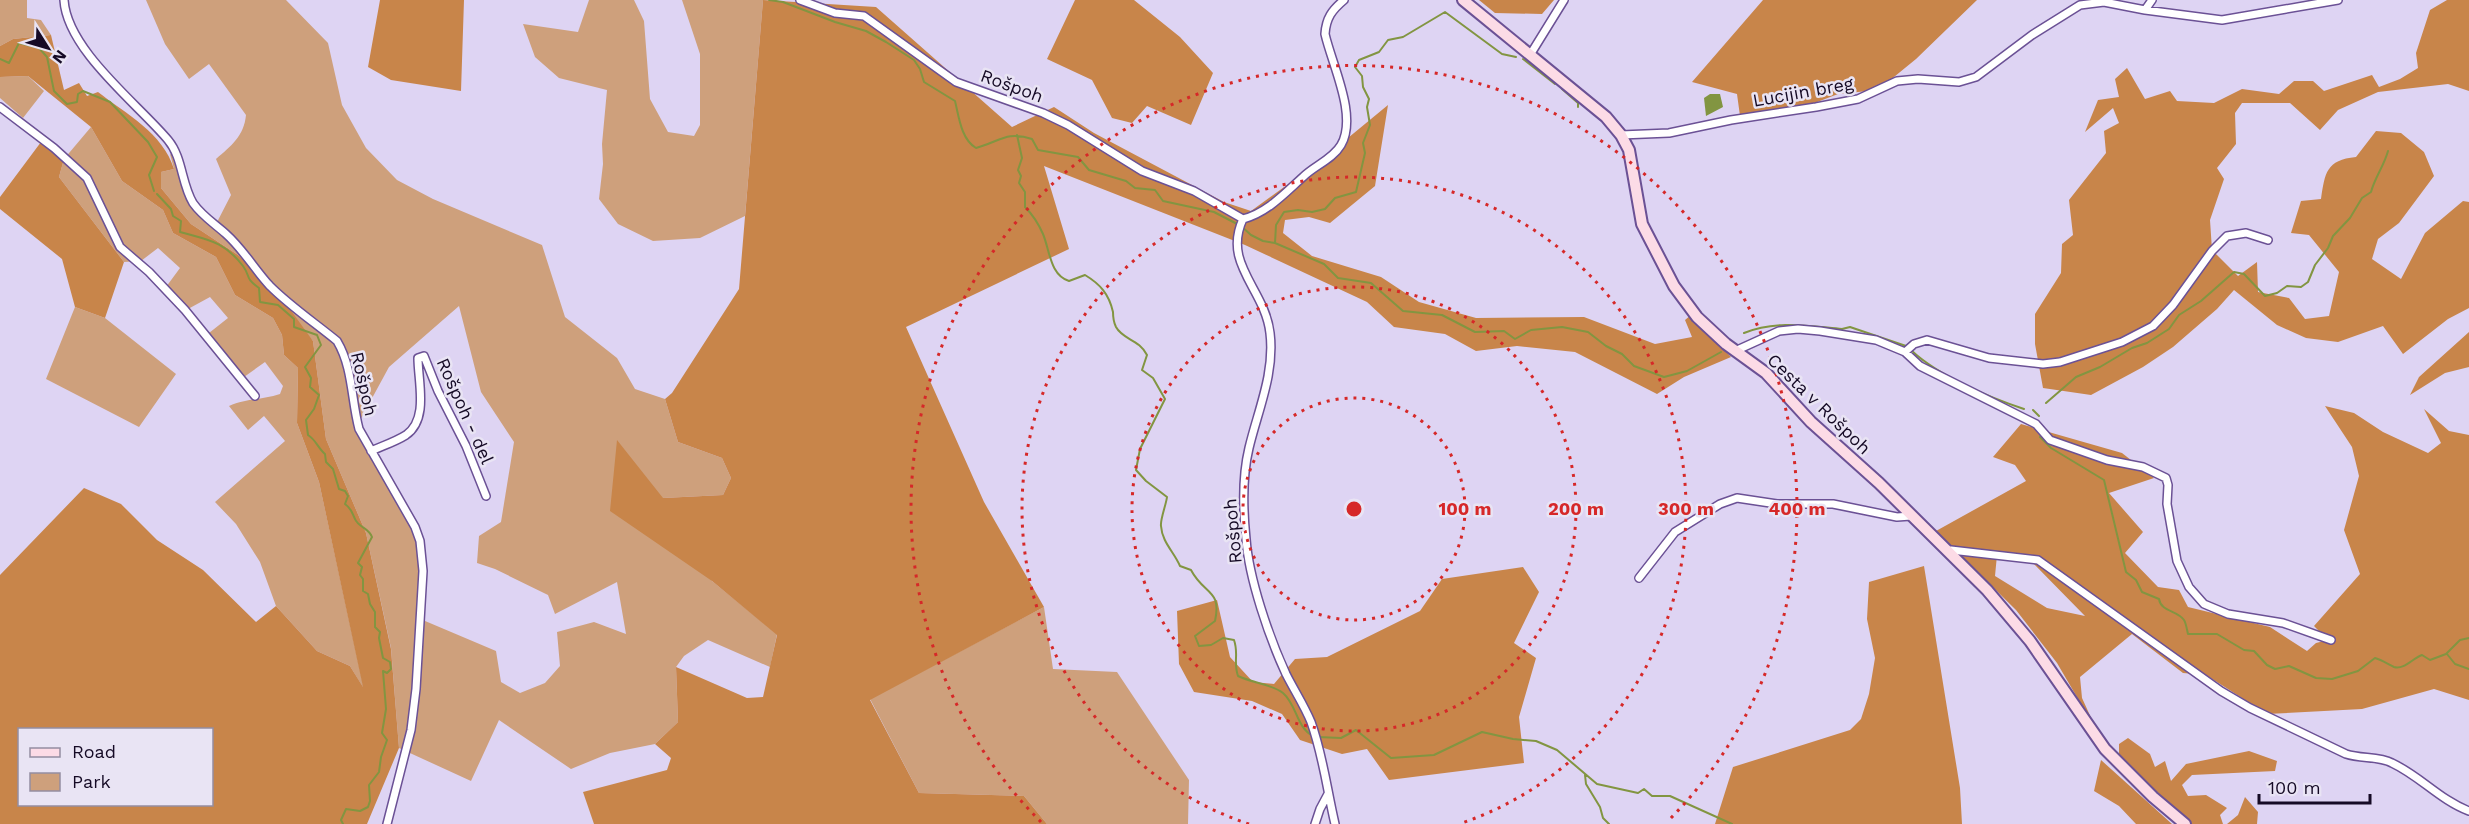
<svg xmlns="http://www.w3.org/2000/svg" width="2469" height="824" font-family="'Work Sans',sans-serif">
<rect width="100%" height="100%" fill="#ded4f3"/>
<!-- green -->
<path fill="#cea07c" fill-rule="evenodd" d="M0 0H27V18L41 20 51 35 13 39 0 46Z
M146 0H286L328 43 342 105 366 148 397 180 433 199 542 245 565 317 617 358 635 389 665 399 678 442 722 458 731 478 723 495 663 498 712 581 777 634 770 667 708 640 684 656 676 667 678 722 655 744 610 753 571 769 499 720 471 781 399 748 391 648 366 533 326 439 313 341 238 255 191 224 161 188V172L174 169 170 154 174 156 193 208 214 228 231 195 216 159C231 146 244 136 246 115L209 64 189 79 165 44ZM459 306 481 392 514 442 501 522 479 536 477 563 495 569 548 595 555 614 617 582 626 634 594 622 557 632 560 666 545 683 520 693 501 682 496 651 418 618 419 537 358 424 389 367Z
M589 0H634L644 21 650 99 668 132 694 136 700 125V54L682 0H763L745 216 700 238 653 241 618 224 599 199 603 164 602 144 607 90 559 78 535 57 523 24 578 32Z
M28 76 44 91 23 118 0 98V77Z
M91 127 122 181 163 210 173 233 216 257 235 295 273 318 282 335 284 355 298 368 297 423 319 482 364 689 350 666 317 651 276 606 260 562 236 524 215 502 285 441 264 416 248 430 229 406C247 398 262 400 280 394L283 386 265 362 244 377 209 333 228 318 210 297 188 309 166 287 180 268 158 248 141 261 124 262 59 177 64 159Z
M75 307 105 318 176 374 139 427 46 379Z
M1044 607 1053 669 1117 672 1189 780 1188 824H1047L1024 796 919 793 870 699Z"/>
<!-- forest -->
<path fill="#c8854a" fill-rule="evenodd" d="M380 0H464L461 91 391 80 368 67Z
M763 0 876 7 1012 127 1054 107 1094 133 1224 202 1251 211 1320 161 1388 105 1375 186 1330 223 1309 217 1285 220 1283 233 1312 256 1381 277 1419 302 1476 318 1584 317 1655 344 1692 337 1685 320 1691 315 1731 357 1684 377 1657 394 1575 352 1517 346 1476 351 1445 334 1394 327 1367 302 1245 245 1044 166 1069 249 906 327 984 502 1044 607 870 700 919 793 1024 796 1047 824H594L583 792 667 770 671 758 655 744 678 722 676 667 747 698 763 697 777 635 712 581 610 511 617 440 663 498 723 495 731 478 722 458 678 442 665 399 672 393 739 289Z
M1075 0H1134L1180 37 1213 73 1191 125 1147 106 1132 123 1112 118 1092 80 1047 59Z
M1479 0H1554L1542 14 1495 13Z
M1763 0H1977L1916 59 1878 90 1838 94 1812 104 1740 116 1737 94 1692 82Z
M2447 0H2469V91L2448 84 2378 92 2338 110 2320 130 2290 103H2242L2235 113 2236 144 2217 168 2224 179 2210 220 2212 250 2238 276 2257 262 2258 292 2289 298 2305 319 2329 316 2339 272 2309 235 2291 233 2301 201 2321 199C2325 173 2326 160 2356 157L2376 131 2401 133 2424 152 2434 176 2399 223 2378 239 2372 259 2401 279 2425 233 2463 201 2469 202V308L2448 319 2403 354 2383 326 2338 342 2306 338 2277 325 2234 290 2217 309 2173 347 2143 367 2091 395 2043 388 2035 344V314L2061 273 2062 244 2073 235 2069 200 2106 153 2104 131 2119 123 2113 108 2085 132 2098 100 2119 97 2115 79 2127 68 2145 99 2170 91 2177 101 2214 103 2242 89 2279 94 2294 81H2313L2324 91 2372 75 2379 87 2400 79 2418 68 2416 53 2430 10Z
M51 35 64 90 79 83 87 96 98 92C126 114 163 133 174 169L161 172V188L191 224 238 255 279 294 313 341 326 439 366 533 391 649 399 748 367 824H0V575L84 488 121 504 157 540 203 570 256 622 276 606 317 651 350 666 363 687 319 482 297 423 298 368 284 355 282 335 273 318 235 295 216 257 173 233 163 210 122 181 91 127 28 76 0 77V46L13 39ZM20 730H212V804H20Z
M41 142 64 159 59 177 124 262 105 318 75 307 62 259 0 209V197Z
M2469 332V367L2445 373 2410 395 2419 377Z
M2325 406 2354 413 2383 432 2428 453 2441 443 2424 409 2449 431 2469 435V700L2434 689 2362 709 2267 714 2206 675 2183 673 2132 634 2080 677 2082 698 2098 733 2057 663 2016 610 1936 531 2026 481 2015 465 1993 457 2021 424 2122 453 2154 478 2109 493 2143 532 2125 553 2158 587 2179 590 2188 607 2270 627 2307 651 2316 643 2328 640 2314 626 2360 574 2344 530 2359 476 2352 447ZM1997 555H2025L2085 616 2047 608 1995 576Z
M1924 566 1960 788 1962 824H1715L1733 767 1850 730 1861 719 1869 694 1875 658 1867 619 1869 582Z
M1523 567 1539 592 1514 643 1536 658 1519 717 1524 763 1389 780 1367 749 1342 754 1300 740 1282 714 1252 701 1194 692 1179 664 1177 611 1217 600 1230 657 1253 682 1274 684 1295 659 1327 657 1420 611 1442 579Z
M2128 738 2150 754 2155 767 2165 761 2171 781 2186 764 2249 751 2277 761 2275 771 2192 775 2182 785 2188 796 2206 795 2227 808 2220 815 2223 824H2189L2119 758V744Z
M2101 760 2172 824H2136L2119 806 2094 791Z
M2245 797 2258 812 2257 824H2227L2238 815Z"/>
<!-- water -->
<path fill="#829541" d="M1710 94H1720L1723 107 1706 116 1704 98Z"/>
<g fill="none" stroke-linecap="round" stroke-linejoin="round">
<!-- stream -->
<path stroke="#829541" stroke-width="2" d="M769 0 783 2 835 22 866 31 886 42 914 60 920 69 924 82 955 101C959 117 961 139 976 148 1001 141 1006 131 1032 139L1038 150 1078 157 1089 170 1126 181 1135 188 1155 190 1163 201 1214 212 1241 226 1251 235 1263 241 1275 243 1324 264 1338 278 1371 283 1403 311 1442 315 1475 332 1504 331 1515 339 1531 330 1562 327 1588 332 1606 346 1622 354 1634 366 1664 377 1687 371 1721 352
M0 59 9 63 19 43 39 48 47 57 54 91 67 104 77 102 78 94 83 91 110 102 148 142 157 157 149 175 154 191
M1523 59 1555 84
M1562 89 1578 103V107
M1017 135 1022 158 1018 170 1021 176 1019 183 1025 192V207C1032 214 1039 225 1043 234 1050 251 1050 275 1069 281L1085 275C1100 284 1109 294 1113 312 1113 316 1114 323 1116 327 1123 340 1139 339 1147 355L1142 370 1153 378 1165 399 1140 449 1136 470 1146 481 1167 497C1166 505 1160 520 1161 526 1162 542 1174 552 1180 566L1191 570C1204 595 1222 589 1215 621L1195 636 1199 646 1211 645 1223 638 1234 640C1239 654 1233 662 1238 676 1252 683 1272 684 1283 693 1297 705 1296 727 1313 736
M157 194 171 209 173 216 181 221 180 232C208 240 224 241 243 266 251 277 244 277 259 288L260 302 278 305 294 319V327L317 335 321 345 305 367 311 378 310 387 319 395 314 409 306 420 308 435C316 440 318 448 325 454L326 462 333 469 339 489 345 491 348 496 345 504C352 509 352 513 355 519 358 527 369 528 372 537L358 563 362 567 360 575 363 579V591L368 594 370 604 375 612V627L380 632 379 638 383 658 390 662 391 669 387 673 383 671 386 709 382 733 387 740 381 757 379 772 369 785 370 801 368 807 360 811 346 809 341 820 343 824
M1275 243 1276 225 1284 212 1298 210 1312 212 1325 209 1335 198 1356 192 1365 153 1363 143 1370 125 1367 107 1369 99 1363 87 1362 76 1355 67 1359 60 1379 52 1388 40 1403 37 1445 12 1502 54 1516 57
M1744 333C1776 320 1808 326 1842 329L1850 327 1906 346
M1912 351C1939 376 1988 397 2024 409
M2046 403 2076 377 2100 367 2132 348 2147 343 2169 329 2179 315 2201 301 2234 272 2244 274 2265 296 2277 293 2287 286 2301 287 2308 282 2315 265 2328 248 2333 236 2350 218 2362 198 2371 192C2375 177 2384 166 2388 151
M2033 410 2039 416
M2040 437 2051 448 2104 480 2126 572 2136 580 2142 592 2159 599C2161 612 2177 610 2184 620 2186 623 2187 630 2188 634H2217L2244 650 2254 651 2267 665 2275 669 2289 666 2316 678 2332 679 2358 671 2375 658C2382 660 2388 664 2394 667 2404 670 2413 658 2422 655L2430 660 2446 654 2460 640 2469 638
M2447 654 2455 664 2469 669
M1318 737 1341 738 1356 730 1391 758 1434 755 1482 732 1513 739 1536 741 1557 750 1597 784 1638 793 1644 789 1652 796H1670L1732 824
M1585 775 1586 784 1600 807 1603 818 1609 824"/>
<!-- street casing -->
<g stroke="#6b5195" stroke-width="10">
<path id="street" d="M64 0C67 50 138 104 168 140 183 158 181 183 193 203 202 216 215 224 226 234 243 249 255 270 270 286 290 306 315 323 337 341 353 368 351 399 359 429L415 527 420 541 423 571 416 689 411 730 387 824
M800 0 835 13 864 16 956 82 1043 113 1068 125 1142 171 1194 191 1243 219
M2145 10 2152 0
M1530 55 1564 0
M0 107 54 148 87 178 120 247 149 272 185 310 255 396
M1621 135 1669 133 1731 120 1816 107 1858 99 1897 81 1918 79 1959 82 1976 77 2032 35 2080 5 2104 2 2145 10 2222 20 2338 0
M1243 219C1222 264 1265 289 1270 333 1275 373 1258 410 1249 448 1242 477 1243 510 1246 539 1249 579 1269 637 1286 674 1294 690 1304 705 1311 722 1323 755 1327 790 1335 824
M1243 219C1267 213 1285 193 1303 177 1314 166 1333 159 1341 145 1358 116 1332 65 1325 34 1326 18 1332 10 1344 0
M1735 351 1779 331 1798 329 1820 331 1876 340 1905 352 1920 366 2036 424 2050 440 2107 460 2143 467 2166 478 2168 485 2167 504 2177 561 2189 587 2204 604 2228 614 2283 623 2331 640
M1905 352 1914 344 1927 340 1989 358 2043 364 2060 362 2122 342 2153 326 2173 305 2212 251 2227 236 2246 233 2268 240
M371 451C382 446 395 442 406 435 429 419 418 382 418 358L424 356 438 391 466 446 486 496
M1948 552 1951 550 2038 560 2221 691 2250 708 2346 754C2361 759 2379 756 2392 763 2420 776 2440 800 2469 811
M1639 578 1675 532 1720 504 1737 498 1777 504H1833L1897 517 1911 516
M1315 824 1320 809 1328 794"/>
</g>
<!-- secondary casing -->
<g stroke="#6b5195" stroke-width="14">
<path id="secondary" d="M1463 0 1606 117 1621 135 1629 150 1642 224 1674 286 1697 317 1726 344 1766 373 1811 422 1879 483 1987 590 2030 641 2105 749 2153 797 2185 824"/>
</g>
<!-- street -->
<use href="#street" stroke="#fff" stroke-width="7"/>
<!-- secondary -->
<use href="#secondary" stroke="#fcdbe6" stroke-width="10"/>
</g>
<!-- distance rings -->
<g fill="none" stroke="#d62828" stroke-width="3" stroke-dasharray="3 6">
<circle cx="1354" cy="509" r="111"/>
<circle cx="1354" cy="509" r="222"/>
<path d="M1249 824A332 332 0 1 1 1459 824"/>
<path d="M1041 822A443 443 0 1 1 1667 822"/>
</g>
<g text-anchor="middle" stroke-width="5" stroke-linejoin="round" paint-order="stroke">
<!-- street labels -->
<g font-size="18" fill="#150a25" stroke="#e9e4f4">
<text transform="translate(1012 86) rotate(20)" y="6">Rošpoh</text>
<text transform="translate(1803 92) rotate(-10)" y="6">Lucijin breg</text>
<text transform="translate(364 384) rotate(77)" y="6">Rošpoh</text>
<text transform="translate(1819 404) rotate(44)" y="6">Cesta v Rošpoh</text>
<text transform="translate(465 411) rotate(66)" y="6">Rošpoh - del</text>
<text transform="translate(1233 531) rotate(-95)" y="6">Rošpoh</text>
</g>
</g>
<circle cx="1354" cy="509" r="9" fill="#d62828" stroke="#e9e4f4" stroke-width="3"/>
<g font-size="18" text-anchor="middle" font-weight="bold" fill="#d62828" stroke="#e9e4f4" stroke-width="5" stroke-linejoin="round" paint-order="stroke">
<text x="1465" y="515">100 m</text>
<text x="1576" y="515">200 m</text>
<text x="1686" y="515">300 m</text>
<text x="1797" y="515">400 m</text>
</g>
<!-- legend -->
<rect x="18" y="728" width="195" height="78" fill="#e9e4f4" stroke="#948da1" stroke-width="1.5"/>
<rect x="30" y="748" width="30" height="9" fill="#fcdbe6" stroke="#948da1" stroke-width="1.5"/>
<text x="72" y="758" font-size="18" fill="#150a25">Road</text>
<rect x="30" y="773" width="30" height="18" fill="#cea07c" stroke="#948da1" stroke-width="1.5"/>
<text x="72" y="788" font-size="18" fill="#150a25">Park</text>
<!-- north arrow -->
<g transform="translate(48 48) rotate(127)" stroke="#e9e4f4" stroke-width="4.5" paint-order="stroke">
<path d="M0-4.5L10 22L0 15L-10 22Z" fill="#150a25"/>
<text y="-9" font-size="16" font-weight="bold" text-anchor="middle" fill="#150a25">N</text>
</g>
<!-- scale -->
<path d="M2259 794v9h111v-9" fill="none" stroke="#150a25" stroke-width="3"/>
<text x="2268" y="794" font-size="18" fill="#150a25" stroke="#e9e4f4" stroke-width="4.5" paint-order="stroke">100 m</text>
</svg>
